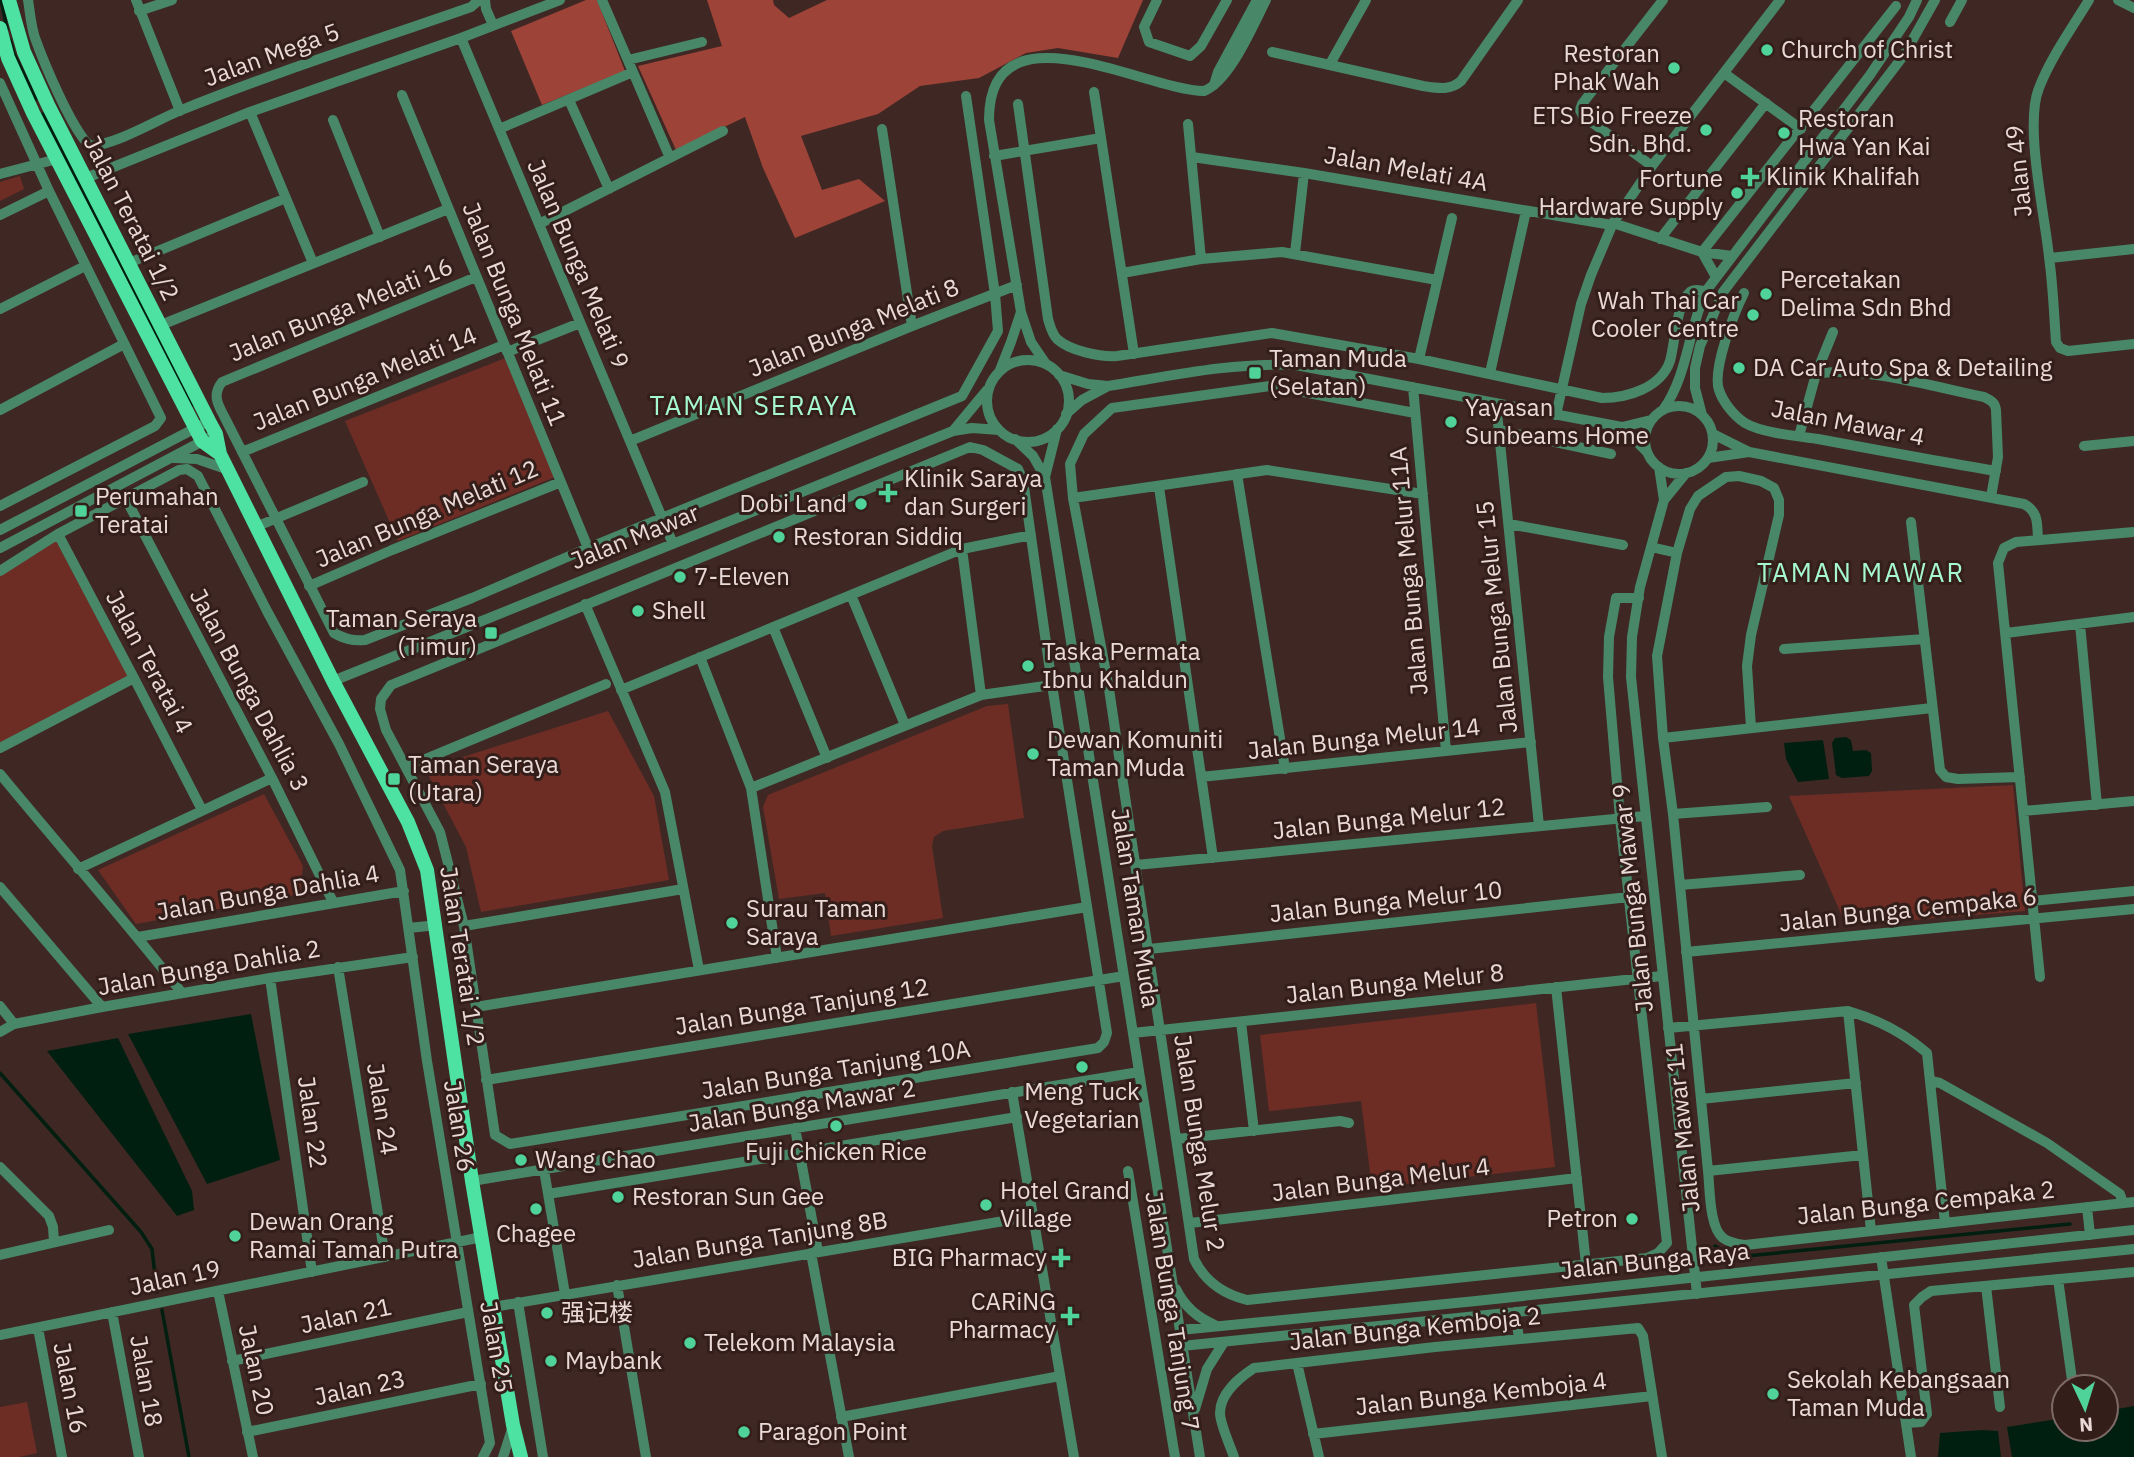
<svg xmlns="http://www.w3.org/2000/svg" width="2134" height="1457" font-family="'IBM Plex Sans','Noto Sans SC',sans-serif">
<rect width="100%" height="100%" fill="#3f2824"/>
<!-- green -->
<path fill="#6d2d25" d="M20 176 24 189 0 201V182Z
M508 357 555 477 398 541 345 421Z
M56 541 128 676 0 743V576Z
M1008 704 1024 818 943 831 934 837 932 846 943 918 831 936 825 893 779 899 763 807 768 795 987 706Z
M608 711 654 796 669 880 481 912 466 847 425 769Z
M2013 785 2025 911 1874 923 1842 916 1789 796Z
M264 794 303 866 300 894 136 924 98 870Z
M1536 1003 1555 1167 1372 1188 1361 1101 1269 1111 1260 1035Z
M27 1402 37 1453 19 1457H0V1407Z"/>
<!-- forest -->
<path fill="#9e4338" d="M586 0H597L625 71 542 105 511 31Z
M707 0H773L774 5 789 18 827 0H1143L1118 58 1058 48 1026 53 979 78 920 86 878 114 801 136 822 190 859 179 885 201 795 238 763 168 745 117 676 150 638 66 722 46Z"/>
<!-- water -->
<path fill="#001f10" d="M1846 737 1851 740 1853 751 1866 750 1871 753 1872 771 1869 776 1842 778 1836 775 1832 743 1835 738Z
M1823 740 1829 779 1798 782 1786 759 1784 743Z
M251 1014 280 1160 207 1184 128 1034Z
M118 1038 192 1191 194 1210 177 1216 47 1051Z
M2134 1406V1457H2012L2007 1427 2064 1418V1429H2106V1411Z
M1982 1430 1998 1431 2001 1457H1938L1940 1433Z"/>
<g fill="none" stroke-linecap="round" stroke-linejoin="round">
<!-- stream -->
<path stroke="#001f10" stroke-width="3.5" d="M1 0 7 29
M10 40 14 54 36 99
M43 114 193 405
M0 1073 141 1232 152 1249 157 1292
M1715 1246 1736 1257 2070 1224
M162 1310 189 1457"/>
<!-- minor -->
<path stroke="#488869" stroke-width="10" d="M28 0C30 12 31 26 35 38 44 63 72 130 90 146 115 145 155 121 179 111 275 72 374 41 471 7L479 0
M136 0 180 111
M485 0 486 9 493 25
M602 0 670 158
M1157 0 1144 27 1149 42 1190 56 1201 46 1227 0
M2089 0C2072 28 2051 57 2039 88 2024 125 2045 215 2049 257 2053 285 2054 314 2056 342L2060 348 2068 351 2134 344
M2118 0 2134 8
M139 11 172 0
M1950 22 1962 0
M461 38 673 544
M1272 52 1423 86C1437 88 1450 91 1461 81L1518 0
M628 60 702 42
M1330 64 1366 0
M1724 73 1801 129
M0 83 49 191 161 418 155 426 0 506
M1214 85 1218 72 1257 0
M1094 92 1134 354
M402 95 588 548
M569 100 609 189
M1018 104 1048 319C1050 326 1052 334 1057 339 1070 351 1100 357 1117 356L1272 333 1419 359 1602 398C1627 398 1661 388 1670 361 1675 344 1676 304 1690 292 1695 288 1700 291 1706 291
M250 112 313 263
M333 120 380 237
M1188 124 1201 259
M499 129 633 72
M882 129 912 326
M994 156 1101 138
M1192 157 1304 173 1612 225
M1652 166 1583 116 1580 110 1582 104 1663 0
M0 174 57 159
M86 178 250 112 461 38 560 0
M0 215 49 191
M1613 223 1702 252 1732 256
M539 224 723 131
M1660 239 1766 103
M1702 252 1896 6
M1702 252 1716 277
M1295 253 1304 173
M2050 258 2134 249
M129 263 286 198
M1122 273 1201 259 1282 252 1437 280
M476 277 222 382C211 396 219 406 226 420L334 633C345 639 352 641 365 640L472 598 588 548 962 396 998 331 995 294 966 96
M1744 293C1734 313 1712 370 1719 390 1723 402 1734 416 1745 423 1762 433 1797 436 1818 439 1877 450 1936 461 1996 471
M0 309 85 266
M161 325 448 209
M507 352 580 323
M1419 359 1452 218
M987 401a41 41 0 1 1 82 0a41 41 0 1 1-82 0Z
M1046 364 1031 342 1021 312 989 120C989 0 1146 91 1204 91 1230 81 1253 25 1266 0
M1000 370 1011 342 1021 312
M1490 373 1526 211
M1816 374C1859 365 1939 388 1984 397 1990 400 1995 402 1996 410L1998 457 1991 497
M1059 375 1088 384 1108 386C1170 376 1233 362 1296 365L1622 427 1651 420
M1413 387 1446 751
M1496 403 1539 826
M1645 440a34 34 0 1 1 68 0a34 34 0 1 1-68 0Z
M0 410 124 344
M1663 410C1688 375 1688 330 1706 291L1870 75 1909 17 1917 0
M1415 413 1270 386 1112 408 1084 434 1070 464 1073 498 1109 689 1194 1259C1205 1282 1223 1294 1247 1300L1647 1258 1658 1253 1667 1243 1620 818 1608 677 1609 637 1616 598H1639
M1066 414 1082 400 1108 386
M1556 415 1581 304 1591 275 1613 223 1652 166 1780 0
M1702 415 1695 388V368L1700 346 1723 292 1904 55 1935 0
M1622 427 1647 452
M1499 430 1611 454
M953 431 987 390
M1713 434 1749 452 2024 504C2039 512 2037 524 2038 540
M1799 436 1816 374 1833 332
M1015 439 1033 456 1045 477 1200 1457
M630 441 912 326 1017 285
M2084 446 2134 441
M970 447 983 450 1018 469 1023 480 1052 685 1107 1033 1104 1042 1098 1048 510 1144 495 1135 464 926 440 832 386 730 380 709 381 699 391 685Z
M242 452 504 345
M174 458 197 459 229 470
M1708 458 1749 452
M1659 467 1664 500 1640 587 1632 637 1631 677 1697 1294
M1237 474 1285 769
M1045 477 1057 429
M1159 487 1213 858
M125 497 272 778 333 902
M1073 498 1267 470 1423 494
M1664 500 1686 473
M1911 522 1940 770 1946 777 1958 779 2020 777
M1509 524 1623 545
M258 526 363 482
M0 530 209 421
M58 534 134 678 202 810
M1651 547 1677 553
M0 548 216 434
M962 549 981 695
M0 571 58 534 179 470 187 469 198 476 267 611 339 744 400 870 427 1061 490 1443 483 1457
M309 586 392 550 561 482
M851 595 905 725
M585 604 665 792 699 970
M2080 624 2097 805
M773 627 827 758
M2006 633 2134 617
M1784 649 1925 639
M700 657 751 788 777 958
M333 681 953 431 972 428 999 430
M621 690 962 549 1031 535
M1751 728 1747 666 1751 635 1779 515V500L1774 488 1761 481 1739 476 1726 477 1698 496 1690 509 1677 553 1657 656 1663 738 1673 814 1708 1171C1710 1188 1709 1227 1723 1238 1730 1243 1738 1244 1745 1245L2134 1202
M1663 738 1932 708
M0 748 134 678
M406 767 606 684
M0 774C60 847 123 918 182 993
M1201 777 1531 742
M751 788 981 695 1052 685
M2024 811 2134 801
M1673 814 1767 807
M1136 865 1645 816
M78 869 272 778
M1680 885 1800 875
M0 887 102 1007
M2032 901 2134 891
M464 926 683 889
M409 928 437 925
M138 937 404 891
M1149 949 1629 897
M1686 952 2134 909
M338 967 385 1257
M2040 977 1998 563 2004 548 2016 542 2134 532
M270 978 312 1272
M1556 987 1586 1264
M0 1006 14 1024
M476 1007 1087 907
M1848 1011 1871 1231
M1241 1022 1254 1131
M1668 1028 1848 1011C1876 1019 1905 1034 1927 1053L1945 1223
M0 1032 14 1024 102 1007 270 978 413 957
M1133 1033 1662 976
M486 1080 1124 976
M1931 1081 1940 1083 2047 1143 2120 1194 2123 1203
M1012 1092 1074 1457
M1701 1099 1856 1083
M795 1128 818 1252
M1177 1139 1340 1121 1349 1123
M0 1167 49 1216 53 1227 54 1242
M544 1170 565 1294
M1128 1171 1175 1457
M1708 1171 1863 1155
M472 1181 1139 1072
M548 1194 1017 1117
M2087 1207 2090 1235
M1190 1223 1577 1178
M811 1253 849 1457
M0 1255 109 1230
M1881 1257 1911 1457
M2058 1279 2073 1387
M617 1285 646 1457
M1986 1286 2000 1407
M1176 1289C1184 1306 1198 1318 1215 1325
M218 1291 253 1457
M518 1302 543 1457
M493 1307 1034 1216
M112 1312 139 1457
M1515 1312 1519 1338
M38 1328 62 1457
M1180 1330 1476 1301 2134 1230
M0 1335 482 1237
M1182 1346 2134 1249
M232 1361 468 1312
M1297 1363 1319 1457
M1195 1409 1207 1369 1224 1342
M841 1417 1060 1376
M1906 1423 1921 1422 1927 1414 1914 1305 1922 1297 1931 1291 2134 1272
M247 1432 481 1384
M1313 1434 1652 1396
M503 1457 513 1426
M1234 1457C1230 1445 1220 1424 1220 1413 1220 1393 1239 1378 1254 1368L1435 1347 1638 1328 1643 1336 1662 1457"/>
<!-- major -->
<path stroke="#4de2a2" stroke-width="14" d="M9 0 24 52 48 105 209 421 216 434 220 454 333 681 408 822 427 870 472 1181 513 1425 521 1457
M0 28 8 58 33 113 202 441 220 454"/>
</g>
<!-- markers -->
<g fill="#4fd399" stroke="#341e1a" stroke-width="2.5">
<circle cx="1767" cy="50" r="7"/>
<circle cx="1674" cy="68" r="7"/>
<circle cx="1706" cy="130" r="7"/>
<circle cx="1784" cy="133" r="7"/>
<path d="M1746.5 166.5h7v7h7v7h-7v7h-7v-7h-7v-7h7z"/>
<circle cx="1737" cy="193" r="7"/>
<circle cx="1766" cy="294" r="7"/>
<circle cx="1753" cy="315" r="7"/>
<circle cx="1739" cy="368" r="7"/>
<rect x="1248" y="366" width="14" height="14" rx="3.5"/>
<circle cx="1451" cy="422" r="7"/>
<path d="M884.5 482.5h7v7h7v7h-7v7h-7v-7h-7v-7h7z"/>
<circle cx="861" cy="504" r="7"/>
<rect x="74" y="504" width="14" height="14" rx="3.5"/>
<circle cx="779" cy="537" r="7"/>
<circle cx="680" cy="577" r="7"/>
<circle cx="638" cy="611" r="7"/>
<rect x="484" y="626" width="14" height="14" rx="3.5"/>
<circle cx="1028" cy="666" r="7"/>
<circle cx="1033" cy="754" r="7"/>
<rect x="387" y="772" width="14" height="14" rx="3.5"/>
<circle cx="732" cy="923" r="7"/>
<circle cx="1082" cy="1067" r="7"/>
<circle cx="836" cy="1126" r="7"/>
<circle cx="521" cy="1160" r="7"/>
<circle cx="618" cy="1197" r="7"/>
<circle cx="986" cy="1205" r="7"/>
<circle cx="536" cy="1209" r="7"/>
<circle cx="1632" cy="1219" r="7"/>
<circle cx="235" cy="1236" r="7"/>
<path d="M1057.5 1247.5h7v7h7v7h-7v7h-7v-7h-7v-7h7z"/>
<circle cx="547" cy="1313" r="7"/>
<path d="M1066.5 1305.5h7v7h7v7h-7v7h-7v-7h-7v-7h7z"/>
<circle cx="690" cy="1343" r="7"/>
<circle cx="551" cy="1361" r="7"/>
<circle cx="1773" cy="1394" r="7"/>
<circle cx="744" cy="1432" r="7"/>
</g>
<g text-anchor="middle" stroke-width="6" stroke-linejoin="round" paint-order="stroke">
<!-- poi labels -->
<g font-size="24" fill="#eadad7" stroke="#341e1a" text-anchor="start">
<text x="1781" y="58">Church of Christ</text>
<text x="1660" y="62" text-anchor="end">Restoran<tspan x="1660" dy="28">Phak Wah</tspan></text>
<text x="1692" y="124" text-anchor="end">ETS Bio Freeze<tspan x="1692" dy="28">Sdn. Bhd.</tspan></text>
<text x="1798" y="127">Restoran<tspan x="1798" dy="28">Hwa Yan Kai</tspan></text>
<text x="1766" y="185">Klinik Khalifah</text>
<text x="1723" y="187" text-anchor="end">Fortune<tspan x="1723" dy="28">Hardware Supply</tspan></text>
<text x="1780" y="288">Percetakan<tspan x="1780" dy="28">Delima Sdn Bhd</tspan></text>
<text x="1739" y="309" text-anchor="end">Wah Thai Car<tspan x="1739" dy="28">Cooler Centre</tspan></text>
<text x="1269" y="367">Taman Muda<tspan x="1269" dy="28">(Selatan)</tspan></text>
<text x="1753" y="376">DA Car Auto Spa &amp; Detailing</text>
<text x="1465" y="416">Yayasan<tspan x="1465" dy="28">Sunbeams Home</tspan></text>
<text x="904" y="487">Klinik Saraya<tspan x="904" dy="28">dan Surgeri</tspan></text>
<text x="95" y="505">Perumahan<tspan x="95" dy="28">Teratai</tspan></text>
<text x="847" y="512" text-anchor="end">Dobi Land</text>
<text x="793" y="545">Restoran Siddiq</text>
<text x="694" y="585">7-Eleven</text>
<text x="652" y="619">Shell</text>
<text x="477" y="627" text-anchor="end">Taman Seraya<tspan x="477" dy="28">(Timur)</tspan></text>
<text x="1042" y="660">Taska Permata<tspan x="1042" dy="28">Ibnu Khaldun</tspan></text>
<text x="1047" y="748">Dewan Komuniti<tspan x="1047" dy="28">Taman Muda</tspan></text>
<text x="408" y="773">Taman Seraya<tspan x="408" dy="28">(Utara)</tspan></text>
<text x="746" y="917">Surau Taman<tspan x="746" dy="28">Saraya</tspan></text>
<text x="1082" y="1100" text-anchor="middle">Meng Tuck<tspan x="1082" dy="28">Vegetarian</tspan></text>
<text x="836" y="1160" text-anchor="middle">Fuji Chicken Rice</text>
<text x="535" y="1168">Wang Chao</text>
<text x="1000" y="1199">Hotel Grand<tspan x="1000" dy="28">Village</tspan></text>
<text x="632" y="1205">Restoran Sun Gee</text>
<text x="1618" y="1227" text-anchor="end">Petron</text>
<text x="249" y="1230">Dewan Orang<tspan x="249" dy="28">Ramai Taman Putra</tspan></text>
<text x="536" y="1242" text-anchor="middle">Chagee</text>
<text x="1047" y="1266" text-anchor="end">BIG Pharmacy</text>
<text x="1056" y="1310" text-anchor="end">CARiNG<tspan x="1056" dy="28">Pharmacy</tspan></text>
<text x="561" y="1321">强记楼</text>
<text x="704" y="1351">Telekom Malaysia</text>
<text x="565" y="1369">Maybank</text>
<text x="1787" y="1388">Sekolah Kebangsaan<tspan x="1787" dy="28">Taman Muda</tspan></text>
<text x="758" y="1440">Paragon Point</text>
</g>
<!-- street labels -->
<g font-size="24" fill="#eadad7" stroke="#341e1a">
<text transform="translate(272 55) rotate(-20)" y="8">Jalan Mega 5</text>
<text transform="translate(1406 169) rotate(10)" y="8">Jalan Melati 4A</text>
<text transform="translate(2019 171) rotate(-96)" y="8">Jalan 49</text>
<text transform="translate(131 218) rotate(63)" y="8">Jalan Teratai 1/2</text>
<text transform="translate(578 264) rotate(67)" y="8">Jalan Bunga Melati 9</text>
<text transform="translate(341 310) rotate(-22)" y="8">Jalan Bunga Melati 16</text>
<text transform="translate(514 314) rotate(68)" y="8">Jalan Bunga Melati 11</text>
<text transform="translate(854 328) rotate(-22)" y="8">Jalan Bunga Melati 8</text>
<text transform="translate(365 379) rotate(-22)" y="8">Jalan Bunga Melati 14</text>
<text transform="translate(1848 423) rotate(11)" y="8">Jalan Mawar 4</text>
<text transform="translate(427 514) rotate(-23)" y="8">Jalan Bunga Melati 12</text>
<text transform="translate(635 537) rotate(-22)" y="8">Jalan Mawar</text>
<text transform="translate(1409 571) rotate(-95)" y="8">Jalan Bunga Melur 11A</text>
<text transform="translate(1497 617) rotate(-96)" y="8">Jalan Bunga Melur 15</text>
<text transform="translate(149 662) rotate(62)" y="8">Jalan Teratai 4</text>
<text transform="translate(249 690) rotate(62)" y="8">Jalan Bunga Dahlia 3</text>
<text transform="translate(1364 739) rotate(-6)" y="8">Jalan Bunga Melur 14</text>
<text transform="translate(1389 819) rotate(-6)" y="8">Jalan Bunga Melur 12</text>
<text transform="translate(268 893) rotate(-10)" y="8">Jalan Bunga Dahlia 4</text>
<text transform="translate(1633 898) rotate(-96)" y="8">Jalan Bunga Mawar 9</text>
<text transform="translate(1386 902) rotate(-6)" y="8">Jalan Bunga Melur 10</text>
<text transform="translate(1135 908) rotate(81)" y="8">Jalan Taman Muda</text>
<text transform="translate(1908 910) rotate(-6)" y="8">Jalan Bunga Cempaka 6</text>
<text transform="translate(462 956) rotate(81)" y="8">Jalan Teratai 1/2</text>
<text transform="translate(209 968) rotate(-10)" y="8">Jalan Bunga Dahlia 2</text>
<text transform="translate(1395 984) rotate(-6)" y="8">Jalan Bunga Melur 8</text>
<text transform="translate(802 1007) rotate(-9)" y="8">Jalan Bunga Tanjung 12</text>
<text transform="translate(836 1070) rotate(-9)" y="8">Jalan Bunga Tanjung 10A</text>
<text transform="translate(802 1106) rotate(-9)" y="8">Jalan Bunga Mawar 2</text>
<text transform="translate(382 1109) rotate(81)" y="8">Jalan 24</text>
<text transform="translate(312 1122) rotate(82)" y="8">Jalan 22</text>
<text transform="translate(459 1126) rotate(81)" y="8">Jalan 26</text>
<text transform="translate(1683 1128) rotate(-96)" y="8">Jalan Mawar 11</text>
<text transform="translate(1199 1143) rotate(81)" y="8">Jalan Bunga Melur 2</text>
<text transform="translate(1381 1180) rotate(-7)" y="8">Jalan Bunga Melur 4</text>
<text transform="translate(1926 1203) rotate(-6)" y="8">Jalan Bunga Cempaka 2</text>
<text transform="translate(760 1240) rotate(-9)" y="8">Jalan Bunga Tanjung 8B</text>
<text transform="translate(1655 1261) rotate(-6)" y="8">Jalan Bunga Raya</text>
<text transform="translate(175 1278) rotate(-12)" y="8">Jalan 19</text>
<text transform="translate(1172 1311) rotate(81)" y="8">Jalan Bunga Tanjung 7</text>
<text transform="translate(346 1316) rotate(-12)" y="8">Jalan 21</text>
<text transform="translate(1415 1329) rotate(-6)" y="8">Jalan Bunga Kemboja 2</text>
<text transform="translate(496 1347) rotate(80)" y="8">Jalan 25</text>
<text transform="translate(256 1370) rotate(78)" y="8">Jalan 20</text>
<text transform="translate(146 1381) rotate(80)" y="8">Jalan 18</text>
<text transform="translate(70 1388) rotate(79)" y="8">Jalan 16</text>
<text transform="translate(360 1388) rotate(-12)" y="8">Jalan 23</text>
<text transform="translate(1481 1394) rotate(-6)" y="8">Jalan Bunga Kemboja 4</text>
</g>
<!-- neighbourhood labels -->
<g font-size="26" letter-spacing="2" fill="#a6f9ce" stroke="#341e1a">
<text x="754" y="415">TAMAN SERAYA</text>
<text x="1861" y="582">TAMAN MAWAR</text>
</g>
</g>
<!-- north arrow -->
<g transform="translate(2085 1408) rotate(176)"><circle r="33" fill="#341e1a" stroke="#7d6966" stroke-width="2"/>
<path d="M0-5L12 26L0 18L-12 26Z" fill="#4fd399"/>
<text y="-10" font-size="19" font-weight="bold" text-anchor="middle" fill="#eadad7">N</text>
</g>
</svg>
